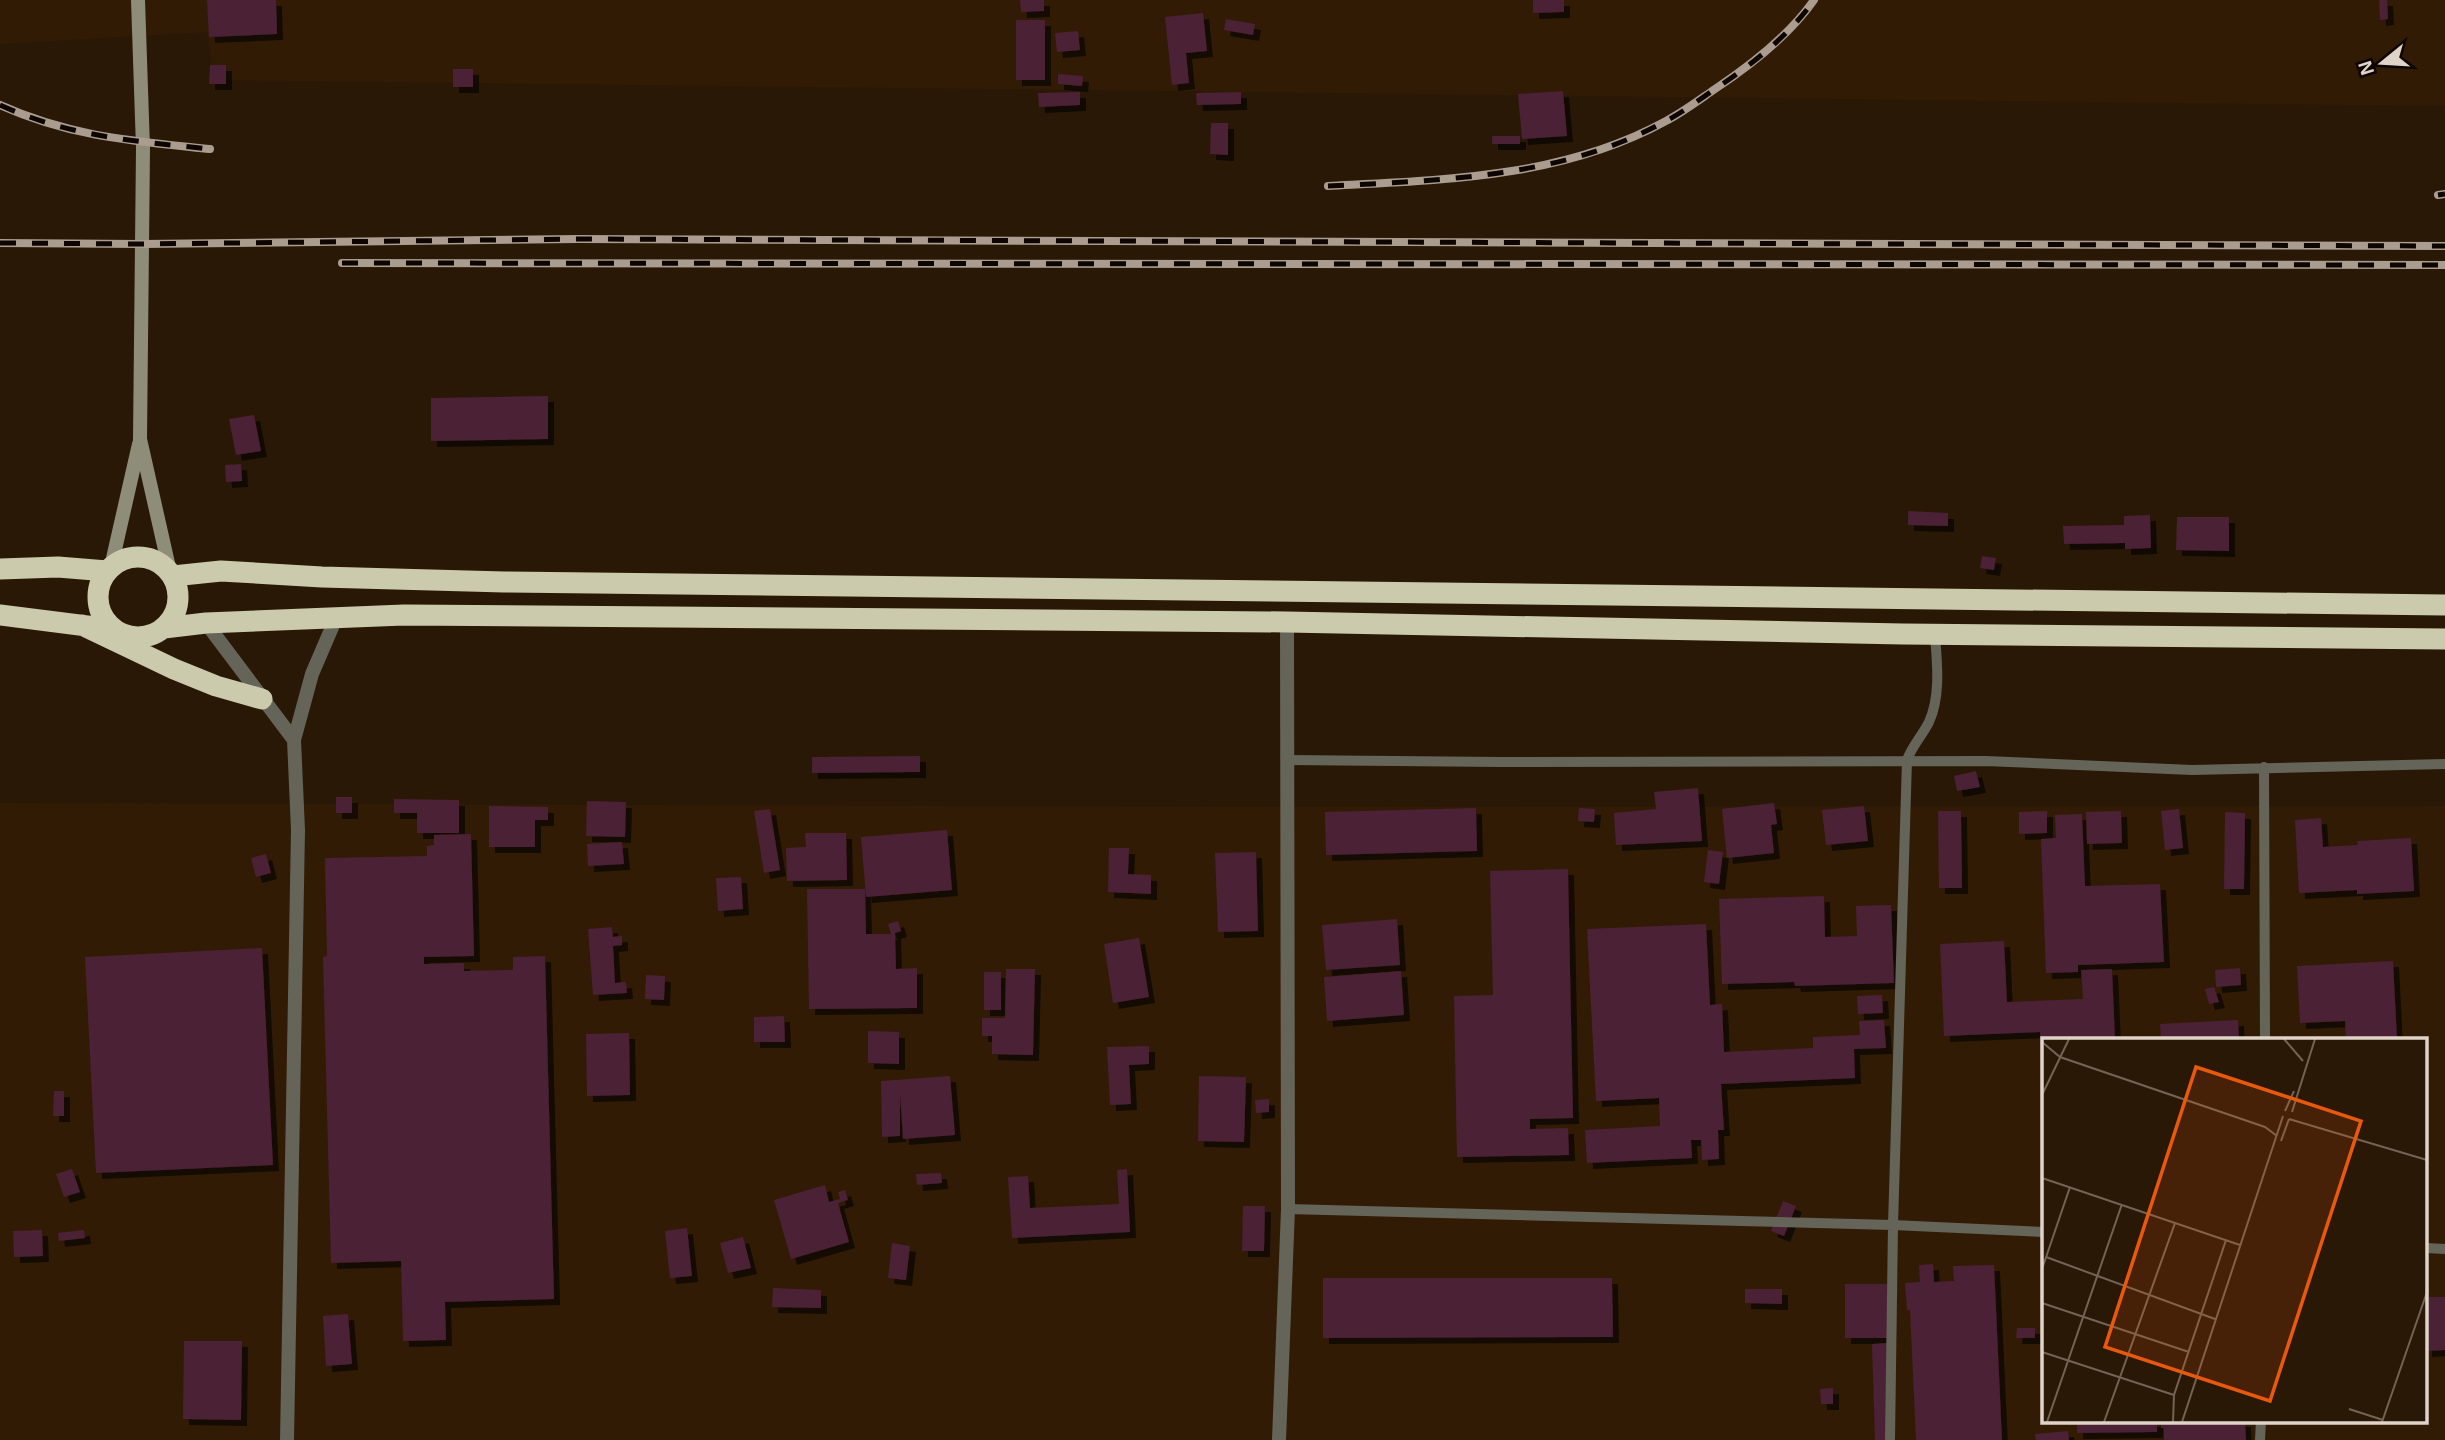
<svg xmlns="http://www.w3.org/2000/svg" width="2445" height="1440" font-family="Arial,sans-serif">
<defs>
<filter id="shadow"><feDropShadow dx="6" dy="6" stdDeviation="0" flood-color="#0009"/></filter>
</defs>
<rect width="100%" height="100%" fill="#2a1806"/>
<!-- built -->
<path fill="#321b04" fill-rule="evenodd" d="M0 0H2445V106L214 80 207 32 0 44Z
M0 803 1255 807 2445 806V1440H0ZM2044 1039H2426V1421H2044Z"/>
<!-- building -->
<path fill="#4b2036" filter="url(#shadow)" d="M207 0H276L277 34 209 37Z
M1020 0H1044V11L1021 12Z
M1533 0H1564V12L1533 13Z
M2379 0H2387L2388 19 2380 20Z
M1203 13 1207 51 1186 53 1189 83 1172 85 1165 17Z
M1226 19 1255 24 1253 35 1224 30Z
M1016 20H1045V80H1016Z
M1078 31 1080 50 1057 52 1055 33Z
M210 65H226V84H209Z
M453 69H473V87H453Z
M1058 74 1083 76 1082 86 1058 84Z
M1563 91 1567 136 1522 139 1518 94Z
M1080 92V105L1039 107 1038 93Z
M1241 92V104L1197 105 1196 93Z
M1211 123H1228V155L1210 154Z
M1492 136H1520V144H1492Z
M548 396V439L431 441V398Z
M254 415 261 451 236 455 229 419Z
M241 464 242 481 226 482 225 465Z
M1908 511 1948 513V526L1908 525Z
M2150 515 2151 548 2125 549V543L2064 544 2063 526 2124 525V516Z
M2177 517H2229V551L2176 550Z
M1982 556 1996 558 1994 570 1980 568Z
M920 756V772L812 773V757Z
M1976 771 1980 787 1957 791 1954 776Z
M1698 788 1702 841 1616 845 1614 813 1656 809 1654 792Z
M336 797H352V813H336Z
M394 799 459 800V833H417V813H394Z
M587 801 626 802 625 837 586 836Z
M1774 803 1777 824 1771 825 1774 853 1727 858 1722 809Z
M489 806 548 807V820H535V847H489Z
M1864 806 1868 841 1826 845 1822 810Z
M1476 808 1477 851 1326 855 1325 812Z
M1579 808 1595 809 1594 822 1578 821Z
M770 809 780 870 764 873 754 811Z
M2179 809 2183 848 2165 850 2161 811Z
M1938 811H1961L1962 888H1939Z
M2047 811V833L2019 834V812Z
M2121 811 2122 843 2087 844 2086 812Z
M2225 812 2245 813 2244 889H2224Z
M2082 814 2085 886 2160 884 2164 962 2078 965V972L2046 973 2041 839 2056 838 2055 815Z
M2321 818 2323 847 2358 845 2357 841 2411 838 2414 891 2357 894V890L2299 893 2295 820Z
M947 830 952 890 866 897 861 837Z
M805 833H846L847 880 787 881 786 848 806 847Z
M471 834 474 956 424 957V964L464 963V971L513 970V957L545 956 554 1299 445 1302 446 1340 403 1341 401 1261 331 1263 323 957 327 956 325 858 427 856V846L434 845V835Z
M622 842 624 864 588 866 587 844Z
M1109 848H1129L1128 874 1151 875V894L1108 892Z
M1708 850 1723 852 1719 884 1704 882Z
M1256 852 1258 931 1218 932 1215 853Z
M266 854 271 873 256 877 251 858Z
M1568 869 1573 1118 1530 1119V1129L1568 1128 1569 1155 1457 1157 1454 996 1493 995 1490 871Z
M741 877 743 909 718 911 716 878Z
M807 889H865L866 934H891L888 924 898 921 901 931 895 933 896 969 917 968V1008L809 1009Z
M1824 896 1825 937 1857 936 1856 906 1891 905 1894 983 1795 986 1794 982 1722 984 1719 899Z
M1397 919 1400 965 1326 970 1322 925Z
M1706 924 1710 1005 1722 1004 1724 1052 1813 1048V1037L1860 1035 1859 1021 1884 1020 1886 1048 1854 1049 1855 1078 1721 1084 1724 1130H1718L1719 1159 1702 1160 1701 1140H1691L1692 1158 1587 1163 1585 1130 1660 1126 1659 1098 1596 1101 1587 929Z
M612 927 613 937 622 936V945L613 946 615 983 626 982 627 993 593 995 588 929Z
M1139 938 1149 997 1113 1003 1104 944Z
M2004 941 2007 1002 2083 999 2081 970 2112 969 2115 1039H2044V1071H2042L2040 1032 1944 1036 1940 944Z
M262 948 273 1165 96 1173 85 957Z
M2393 961 2397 1039H2346L2345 1021 2300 1023 2297 966Z
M2240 968 2241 985 2216 987 2215 970Z
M1006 969H1035L1033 1055 992 1054V1036H982V1018H1005Z
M1401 971 1404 1015 1327 1021 1324 977Z
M984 972H1001V1010H984Z
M646 975 665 976 664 1000 645 999Z
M2214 987 2219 1002 2209 1004 2205 989Z
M1882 995 1883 1013 1858 1014 1857 996Z
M784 1016 785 1042H754V1017Z
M2238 1020 2239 1039H2161L2160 1024Z
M868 1031 899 1032V1064L868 1063Z
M629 1033 630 1095 587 1096 586 1034Z
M1149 1046V1064L1129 1065 1131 1104 1110 1105 1107 1047Z
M950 1076 955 1135 903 1139 900 1094V1136L882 1137 881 1081Z
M1199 1076 1246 1077 1244 1142 1198 1141Z
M54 1091H64V1116H53Z
M1269 1099V1112L1256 1113 1255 1100Z
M72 1169 80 1192 64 1197 56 1174Z
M1127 1169 1130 1232 1012 1238 1008 1177 1028 1176 1030 1208 1119 1204 1117 1170Z
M941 1173 942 1183 917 1185 916 1174Z
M825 1185 829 1202 840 1199 838 1192 845 1190 848 1200 838 1203 849 1242 791 1259 774 1200Z
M1783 1201 1796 1206 1784 1236 1771 1231Z
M1243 1206H1265L1264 1251H1242Z
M687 1228 692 1276 670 1278 665 1231Z
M42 1230 43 1256 14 1257 13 1231Z
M84 1230 85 1238 59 1241 58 1233Z
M743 1237 751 1268 728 1273 720 1243Z
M892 1243 910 1246 906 1280 888 1278Z
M1933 1264 1934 1282 1954 1281 1953 1266 1994 1265 2002 1440H1916L1910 1310H1907L1905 1283 1920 1282 1919 1265Z
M1323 1278H1612L1613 1337 1323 1338Z
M1845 1284H1888L1889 1338H1845Z
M773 1288 821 1290V1308L772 1307Z
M1745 1289H1782V1304L1745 1303Z
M2426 1297H2445V1350L2426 1351Z
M348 1314 352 1364 326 1366 323 1316Z
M2017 1328H2035V1338H2016Z
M184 1341H242L241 1420 183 1419Z
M1887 1343 1889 1440H1875L1872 1344Z
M1833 1388V1404H1821L1820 1389Z
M2077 1421H2157V1432L2077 1433Z
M2161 1421H2245L2246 1440H2164V1428H2161Z
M2068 1431 2069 1440H2036L2035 1434Z"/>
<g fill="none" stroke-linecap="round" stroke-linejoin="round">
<!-- lane -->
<path stroke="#656458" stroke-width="10" d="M1287 760 1501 762 1986 761 2192 770 2445 764
M2264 767 2265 1039
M1288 1209 1893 1225 2044 1232
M2426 1248 2445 1249
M1890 1440 1893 1225 1907 760C1912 746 1922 736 1929 722 1941 696 1937 662 1935 635
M2260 1440 2261 1421"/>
<!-- street -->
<path stroke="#656458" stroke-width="14" d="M206 623 294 740
M287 1440 298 830 294 740 312 674 336 618
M1279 1440 1288 1209 1287 622"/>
<!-- secondary -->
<path stroke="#8e8d7a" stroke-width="14" d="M138 0 143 148 140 439 170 572
M111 567 139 444"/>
<!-- highway -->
<path stroke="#cccaac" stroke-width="21" d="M98 597a40 40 0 1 1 80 0a40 40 0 1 1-80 0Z
M0 569 58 567 107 571
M173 576 221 571 322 577 504 582 2445 605
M0 615 95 627
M82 625 174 669 216 686 262 699
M164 628 206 623 404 615 1287 622 1903 634 2445 639"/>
<!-- rail casing -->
<g stroke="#aa9c8f" stroke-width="8">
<path id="rail" d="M0 105C71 137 134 141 210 149
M1328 186C1444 180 1562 178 1666 121 1683 112 1699 100 1715 89 1751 65 1789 36 1814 0
M2438 195 2445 194
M0 243 142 244 578 239 2445 246
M342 263 2445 265"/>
</g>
<!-- rail -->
<use href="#rail" stroke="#0c0502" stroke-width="5" stroke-dasharray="16" stroke-linecap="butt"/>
</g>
<!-- overview -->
<g transform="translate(2042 1038)">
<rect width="385" height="385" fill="#2a1806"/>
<path fill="none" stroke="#736354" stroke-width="2" d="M242 1 261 23M0 4 18 19 223 89 235 98M0 57 27 1M243 73 252 53M250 74 273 1M247 81 385 122M239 103 247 81M0 140 198 207M4 219 173 281M0 231 28 149M0 265 147 314M0 314 132 357M307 371 341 382M5 384 80 166M62 384 133 185M131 384 132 357 184 202M140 384 241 78M340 384 385 254"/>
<path fill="#e8590c" fill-opacity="0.15" stroke="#e8590c" stroke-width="3.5" d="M154 29 319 83 228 363 63 309Z"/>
<rect width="385" height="385" fill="none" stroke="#e0d4c9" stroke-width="3.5"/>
</g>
<!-- north arrow -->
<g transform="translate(2382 63) rotate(252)" stroke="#0c0502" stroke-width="5" paint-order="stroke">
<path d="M0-5L12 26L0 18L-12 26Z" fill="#e0d4c9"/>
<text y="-10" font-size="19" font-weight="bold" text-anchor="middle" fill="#e0d4c9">N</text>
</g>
</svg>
